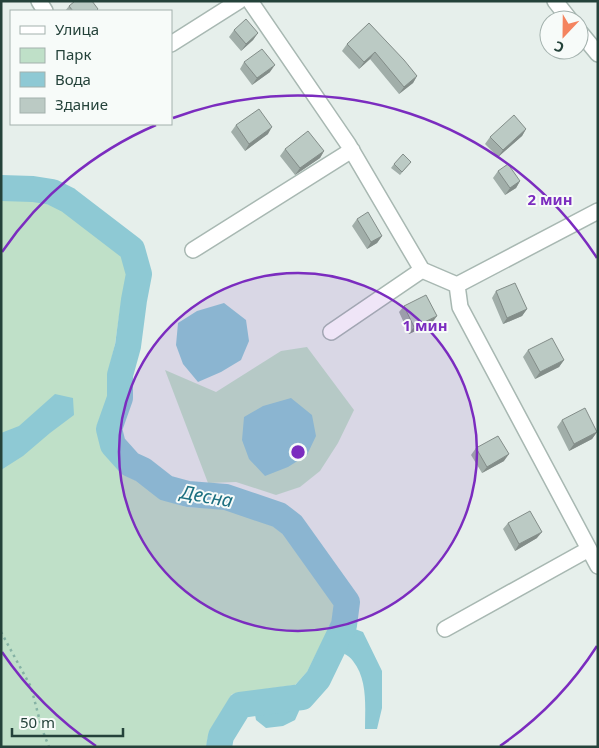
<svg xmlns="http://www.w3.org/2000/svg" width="599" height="748" font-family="'Noto Sans',sans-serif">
<rect width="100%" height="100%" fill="#e6efeb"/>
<!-- green -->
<path fill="#bfe0c8" d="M1 200 32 201 48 204 62 210 121 256 127 274 123 292 136 290 134 300 121 303 115 344 108 373V396L96 428 102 451 122 474 137 481 161 499 186 507 224 509 273 526 283 534 334 605 332 622 307 672 295 685 232 694 209 732 206 747H1Z
M307 347 354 410 338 443 320 471 300 487 276 495 236 482 208 483 165 370 216 392 281 351Z"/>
<!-- water -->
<path fill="#8ec9d4" d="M224 303 246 320 249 341 241 360 221 372 198 382 183 364 176 345 178 323 197 311Z
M55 394 73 398 74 415 50 433 23 456 1 470V433L19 426Z
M291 398 312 415 316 436 307 455 288 467 265 476 249 459 242 440 244 417 263 406Z
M344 625 363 632 382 671V708L377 729H365C365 707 368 680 353 661 349 655 339 651 333 648Z
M299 697V711L295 720 283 726 266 728 256 720 253 704Z"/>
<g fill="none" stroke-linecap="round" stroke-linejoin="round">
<!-- river -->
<path stroke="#8ec9d4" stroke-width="26" d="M1 188 33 189 52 192 68 200 132 249 139 274 134 300 128 346 120 375V398L109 429 113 445 130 464 143 470 166 488 188 494 226 497 279 515 292 525 347 602 344 625 318 679 302 697 240 705 221 736 219 747"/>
<!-- minor casing -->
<g stroke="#a8b8b2" stroke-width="18">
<path id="minor" d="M39 1 45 11
M250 1 348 144 422 270 457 285 460 307 598 566
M555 1 570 20
M579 31 598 54
M171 44 239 1
M193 250 352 150
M457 285 598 211
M331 332 422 270
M445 629 589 549"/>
</g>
<!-- path -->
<path stroke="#86b3a5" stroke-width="2.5" stroke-dasharray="2.5 4" stroke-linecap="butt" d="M1 632 31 687 42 729 49 747"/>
<!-- minor -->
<use href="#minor" stroke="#fff" stroke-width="15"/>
</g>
<!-- wall -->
<path fill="#a1aea9" d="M69 6 97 11H65Z
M369 23 417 76 413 83 399 94 370 59 359 69 342 51 347 44Z
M234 30 258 33 253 40 241 51 229 37Z
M244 62 270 72 252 85 240 69Z
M236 125 268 134 245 151 231 132Z
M526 129 522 136 498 157 485 144 490 137Z
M285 149 324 151 320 158 295 175 280 156Z
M411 162 400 175 391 168 394 164Z
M498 171 520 181 516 188 505 195 493 178Z
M357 219 382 236 377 243 367 249 352 226Z
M496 291 527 309 522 316 503 324 492 298Z
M404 306 432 323 409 334 399 312Z
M528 350 564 360 559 367 535 379 523 357Z
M562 420 597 432 592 439 569 451 557 427Z
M476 448 504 461 482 473 471 455Z
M508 523 537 538 515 551 503 529Z"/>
<!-- shaded-wall -->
<path fill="#838d89" d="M258 33 253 40 241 51 246 44Z
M375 52 370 59 359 69 364 62Z
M275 65 270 72 252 85 257 78Z
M417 76 413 83 399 94 404 87Z
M272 127 268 134 245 151 249 144Z
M526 129 522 136 498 157 503 150Z
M324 151 320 158 295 175 300 168Z
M520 181 516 188 505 195 510 188Z
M382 236 377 243 367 249 371 242Z
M527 309 522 316 503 324 507 318Z
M437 316 432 323 409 334 414 327Z
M564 360 559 367 535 379 540 372Z
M597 432 592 439 569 451 574 444Z
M509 454 504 461 482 473 487 467Z
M542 532 537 538 515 551 519 544Z"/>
<!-- building -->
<path fill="#bbcac4" stroke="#838d89" d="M75 1H92L98 9 96 11H73L69 6Z
M246 19 258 33 246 44 234 30Z
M369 23 404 60 417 76 404 87 375 52 364 62 347 44Z
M262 49 275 65 257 78 244 62Z
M259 109 272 127 249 144 236 125Z
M514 115 526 129 503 150 490 137Z
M308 131 324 151 300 168 285 149Z
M403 154 411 162 402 172 394 164Z
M508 164 520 181 510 188 498 171Z
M368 212 382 236 371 242 357 219Z
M515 283 527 309 507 318 496 291Z
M426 295 437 316 414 327 404 306Z
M552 338 564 360 540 372 528 350Z
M585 408 597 432 574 444 562 420Z
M498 436 509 454 487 467 476 448Z
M530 511 542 532 519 544 508 523Z"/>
<!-- distance rings -->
<circle cx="298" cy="452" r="179" fill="#7b2cbf" fill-opacity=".12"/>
<g fill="none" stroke="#7b2cbf" stroke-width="2.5">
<circle cx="298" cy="452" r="179"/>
<path d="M597 646A357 357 0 0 1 500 746M96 746A357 357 0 0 1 2 652M2 252A357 357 0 0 1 156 125M173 118A357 357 0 0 1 597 258"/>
</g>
<g text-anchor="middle" stroke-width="4" stroke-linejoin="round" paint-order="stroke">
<!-- water labels -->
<g font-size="19" font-style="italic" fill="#1c6f80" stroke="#f7fbf9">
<text transform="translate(207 496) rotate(10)" y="7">Десна</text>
</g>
</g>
<circle cx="298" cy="452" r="8" fill="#7b2cbf" stroke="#f7fbf9" stroke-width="2.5"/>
<g font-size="15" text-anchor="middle" font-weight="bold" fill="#7b2cbf" stroke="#f7fbf9" stroke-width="4" stroke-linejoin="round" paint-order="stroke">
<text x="550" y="205">2 мин</text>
<text x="425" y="331">1 мин</text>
</g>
<!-- border -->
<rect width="599" height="748" fill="none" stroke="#24423a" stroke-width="5"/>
<!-- legend -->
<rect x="10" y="10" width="162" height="115" fill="#f7fbf9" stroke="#a3b1ad"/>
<rect x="20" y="26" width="25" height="8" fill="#ffffff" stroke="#a3b1ad"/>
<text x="55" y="35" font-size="15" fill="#24423a">Улица</text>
<rect x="20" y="48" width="25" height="15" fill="#bfe0c8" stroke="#a3b1ad"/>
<text x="55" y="60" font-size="15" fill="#24423a">Парк</text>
<rect x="20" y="72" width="25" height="15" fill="#8ec9d4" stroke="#a3b1ad"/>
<text x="55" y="85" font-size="15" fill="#24423a">Вода</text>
<rect x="20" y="98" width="25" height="15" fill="#bbcac4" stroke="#a3b1ad"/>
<text x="55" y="110" font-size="15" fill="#24423a">Здание</text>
<!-- north arrow -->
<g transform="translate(564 35) rotate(202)"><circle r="24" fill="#f7fbf9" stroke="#a3b1ad"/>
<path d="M0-4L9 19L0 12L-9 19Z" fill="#f4845f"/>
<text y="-8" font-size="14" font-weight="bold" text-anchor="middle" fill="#24423a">С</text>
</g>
<!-- scale -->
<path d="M12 728v8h111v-8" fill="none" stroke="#24423a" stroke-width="2.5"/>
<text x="20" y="728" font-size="15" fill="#24423a" stroke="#f7fbf9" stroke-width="4" paint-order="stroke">50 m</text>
</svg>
